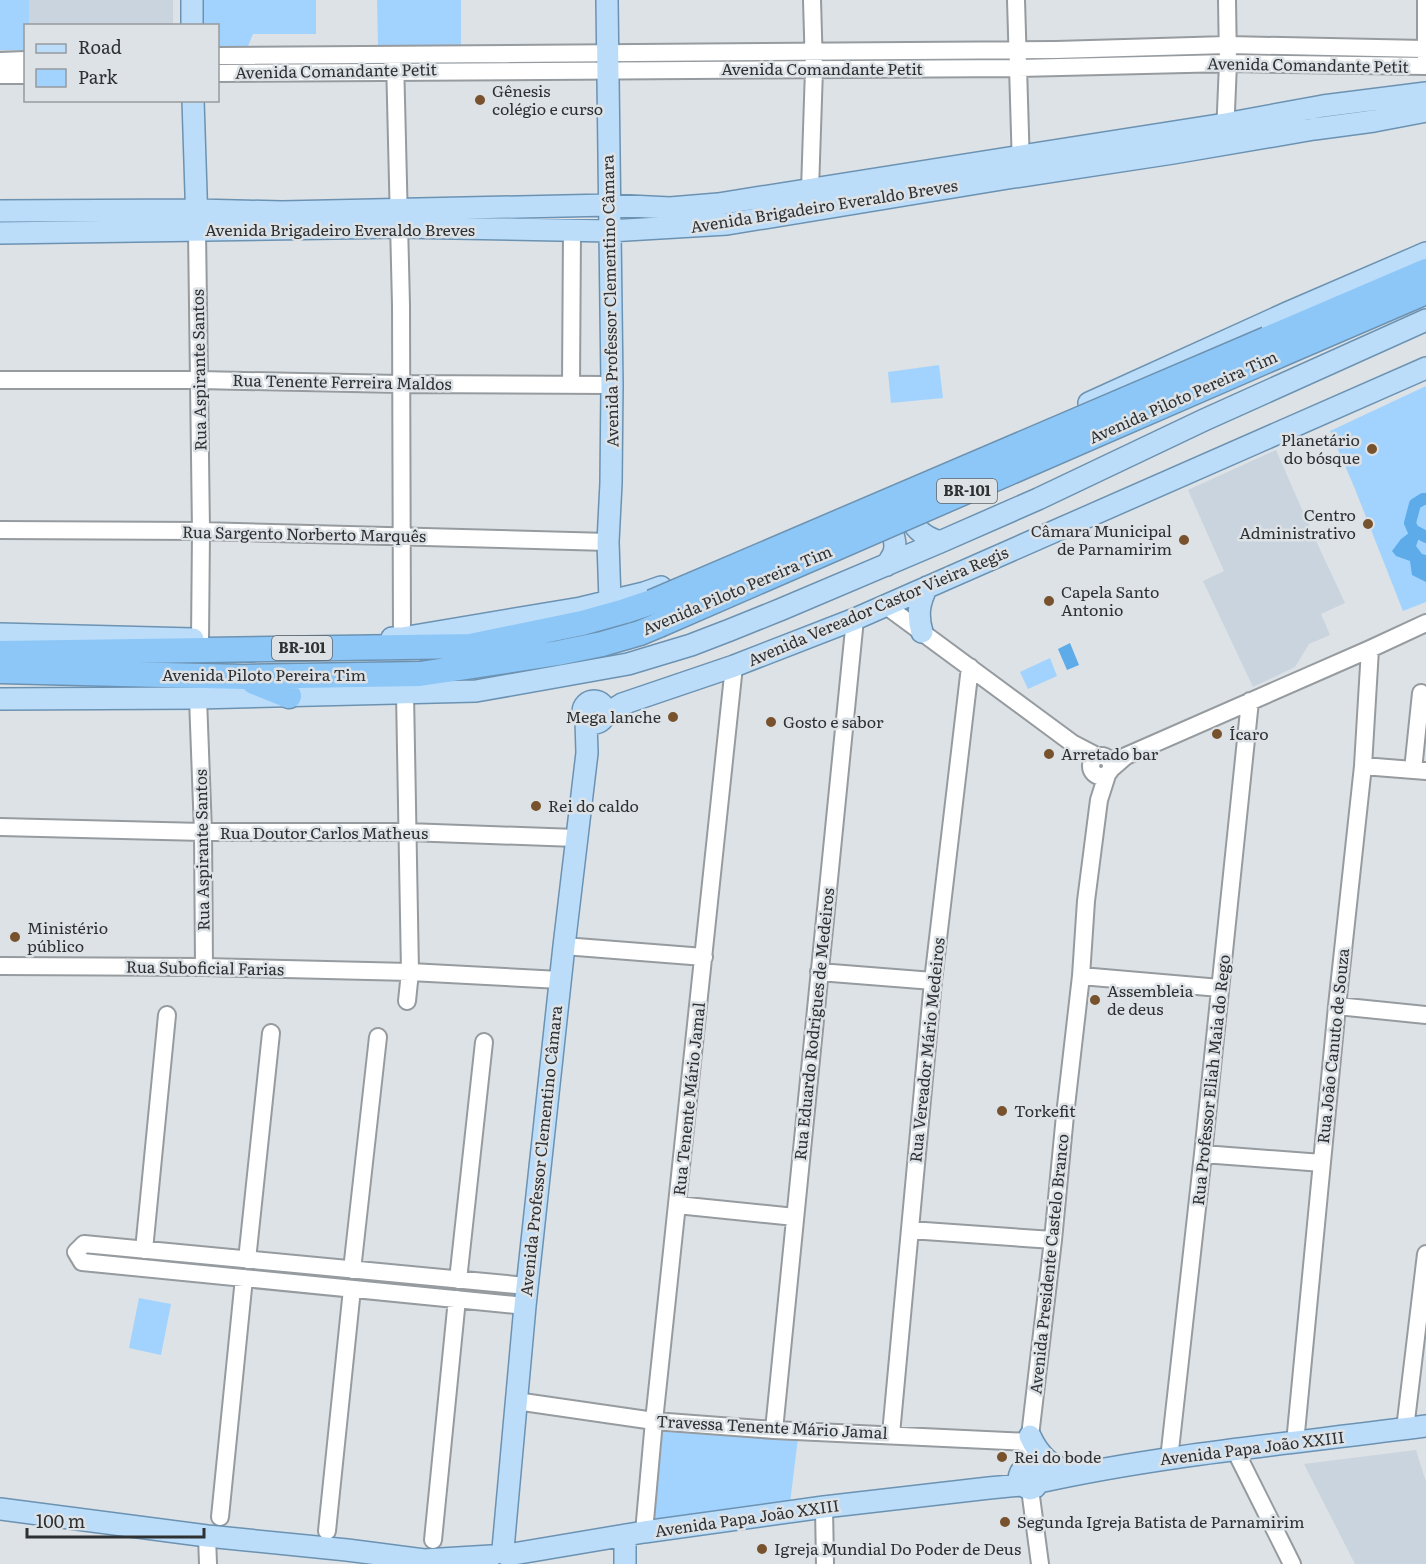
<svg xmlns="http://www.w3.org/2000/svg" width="1426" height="1564" font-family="Literata,serif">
<rect width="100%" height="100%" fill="#dce2e6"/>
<!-- built -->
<path fill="#cad4de" d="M0 0H173V25L26 26 25 52 0 53Z
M1276 450 1311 530 1345 603 1321 614 1330 635 1309 644 1295 667 1253 687 1203 581 1224 571 1188 490Z
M1416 1450 1426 1482V1564H1355L1304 1464Z"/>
<!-- green -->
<path fill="#a2d3fe" d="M0 0H29V25L26 26 25 50H0Z
M201 0H316V34H253L248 46H218V26L201 25Z
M377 0H461V45L378 46Z
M939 365 943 398 891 403 888 372Z
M1426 386V602L1403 611 1355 489 1330 431Z
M1050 658 1057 676 1028 689 1020 672Z
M139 1298 171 1304 161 1355 129 1348Z
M663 1426 798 1438 790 1503 653 1521Z"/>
<!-- water -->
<path fill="#5eabea" d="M1413 530 1420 535 1416 546 1422 554 1426 555V582L1412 575 1410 561 1396 556 1392 551 1401 539Z
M1070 643 1079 665 1067 670 1058 649Z"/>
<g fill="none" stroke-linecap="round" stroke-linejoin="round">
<!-- canal -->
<path stroke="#5eabea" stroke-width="12" d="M1426 499H1423L1415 504 1410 523 1413 530 1426 537"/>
<!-- minor casing -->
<g stroke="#969b9f" stroke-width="20">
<path id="minor" d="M1016 0 1021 167
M1426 0V60
M218 56 1056 50 1227 45 1425 49
M395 59 401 305 402 638
M0 61 26 60
M218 73 1019 68 1228 63 1426 66
M0 75H26
M1225 135 1228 63 1227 0
M810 190 814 69 812 0
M197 230 201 531 200 640
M0 380H199L400 384 612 385
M571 385 572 231
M0 530 201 531 608 542
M885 605 1072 743 1097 756
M405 693 410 972 407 1001
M198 698 203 832 204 967
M1091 766a10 10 0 1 1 20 0a10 10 0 1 1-20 0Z
M1363 766 1426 771
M1111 769 1126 756 1370 649 1426 623
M1413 770 1421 693
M0 827 203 832H407L576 838
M564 946 704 957
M0 966 204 967 410 972 560 980
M819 972 933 981
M1081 976 1220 988
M1337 1006 1426 1015
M1203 1154 1322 1163
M677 1205 795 1217
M910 1230 1053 1240
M144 1250 167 1015
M247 1260 271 1033
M352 1270 378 1037
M458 1280 484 1042
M525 1306 82 1262 76 1252 84 1244 527 1286
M516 1401 654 1421 774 1430 1030 1442
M1405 1429 1426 1254
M774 1430 855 619
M891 1434 933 981 970 667
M1295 1443 1337 1006 1363 766 1370 649
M1235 1450 1292 1564
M1169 1459 1203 1154 1250 701
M1023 1469 1030 1436 1053 1240 1065 1115 1081 976 1086 901 1099 800 1107 775
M1030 1489 1040 1564
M824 1507 825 1564
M220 1517 244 1278
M327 1531 352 1289
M644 1532 654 1421 734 666
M207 1536 208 1564
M433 1540 457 1299"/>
</g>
<!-- major casing -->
<g stroke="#6c92b2" stroke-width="24">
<path id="major" d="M192 0V26
M607 0 612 385 611 483 608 542 610 601
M193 100 197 224
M0 211 197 210 282 212 609 205 670 208 718 204 1225 124 1323 106 1426 93
M0 233 399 227 609 231 727 224 1008 178 1173 153 1314 129 1374 121 1426 111
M1089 403 1287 313 1426 253
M906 503C905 509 907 511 909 517 917 531 925 537 940 542
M879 512C888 521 898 539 894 552 893 556 889 561 887 565
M922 632C917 615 919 602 927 587
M0 634 193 639
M392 638H402L581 608 644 593 661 587
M0 699 198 698 476 691 628 664 691 645 730 630 782 609 940 542 1038 499 1204 420 1426 320
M583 712a11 11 0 1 1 22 0a11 11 0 1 1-22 0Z
M605 715 622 704 734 666 855 619 1426 368
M1030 1436C1039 1456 1051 1466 1071 1473
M1021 1485C1012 1465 1042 1460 1039 1482
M0 1509 207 1536 347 1550 424 1560 491 1556
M625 1535V1564
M503 1549 525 1306 564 946 587 753 586 720
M507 1555 644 1532 824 1507 989 1488 1021 1485 1030 1489 1035 1487 1039 1482C1166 1454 1297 1443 1426 1426"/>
</g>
<!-- highway casing -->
<g stroke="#6c92b2" stroke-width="27">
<path id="highway" d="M1267 339 1426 271
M1275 357 1426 292
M0 653 470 646 582 623 625 611 652 602
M0 671 244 677 420 674 558 653 602 644 640 633 659 625
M254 682 289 696"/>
</g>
<!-- minor -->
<use href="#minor" stroke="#fff" stroke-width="16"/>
<!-- major -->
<use href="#major" stroke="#bbddfa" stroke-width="21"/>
<!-- highway -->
<use href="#highway" stroke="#8dc7f7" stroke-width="24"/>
<!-- highway-bridge casing -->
<g stroke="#6c92b2" stroke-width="27" stroke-linecap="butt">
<path id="highway-bridge" d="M652 602 1267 339
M659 625 1275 357"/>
</g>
<!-- highway-bridge -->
<use href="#highway-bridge" stroke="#8dc7f7" stroke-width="24"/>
</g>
<!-- markers -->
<g fill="#77522d" stroke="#dce2e6" stroke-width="2">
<circle cx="480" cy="100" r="6"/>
<circle cx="1372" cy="449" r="6"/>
<circle cx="1368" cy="524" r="6"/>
<circle cx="1184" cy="540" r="6"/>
<circle cx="1049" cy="601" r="6"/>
<circle cx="673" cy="717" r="6"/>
<circle cx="771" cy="722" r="6"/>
<circle cx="1217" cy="734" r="6"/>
<circle cx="1049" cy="754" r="6"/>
<circle cx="536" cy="806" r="6"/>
<circle cx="15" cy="937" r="6"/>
<circle cx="1095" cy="1000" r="6"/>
<circle cx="1002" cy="1111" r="6"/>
<circle cx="1002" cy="1457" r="6"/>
<circle cx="1005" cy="1522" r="6"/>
<circle cx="762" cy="1549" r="6"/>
</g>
<g text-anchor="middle" stroke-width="5" stroke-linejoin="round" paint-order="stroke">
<!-- shield labels -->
<g fill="#dce2e6" stroke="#636568" stroke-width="1.5">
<rect x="937" y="479" width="60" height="24" rx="4.5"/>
<rect x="272" y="636" width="60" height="24" rx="4.5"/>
</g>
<g font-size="15" font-weight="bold" fill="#2f3032">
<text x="967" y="496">BR-101</text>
<text x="302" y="653">BR-101</text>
</g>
<!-- street labels -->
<g font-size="16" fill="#2f3032" stroke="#dce2e6">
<text transform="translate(1308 65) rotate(1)" y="6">Avenida Comandante Petit</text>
<text x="822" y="75">Avenida Comandante Petit</text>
<text transform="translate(336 71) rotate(-1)" y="6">Avenida Comandante Petit</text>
<text transform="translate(824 206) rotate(-9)" y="6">Avenida Brigadeiro Everaldo Breves</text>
<text x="340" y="236">Avenida Brigadeiro Everaldo Breves</text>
<text transform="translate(610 301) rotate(-91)" y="6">Avenida Professor Clementino Câmara</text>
<text transform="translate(199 370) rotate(-91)" y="6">Rua Aspirante Santos</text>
<text transform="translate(342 382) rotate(1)" y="6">Rua Tenente Ferreira Maldos</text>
<text transform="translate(1183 397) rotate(-24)" y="6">Avenida Piloto Pereira Tim</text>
<text transform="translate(304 534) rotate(1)" y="6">Rua Sargento Norberto Marquês</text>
<text transform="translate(737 590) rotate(-23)" y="6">Avenida Piloto Pereira Tim</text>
<text transform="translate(878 606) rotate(-23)" y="6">Avenida Vereador Castor Vieira Regis</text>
<text x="264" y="681">Avenida Piloto Pereira Tim</text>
<text x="324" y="839">Rua Doutor Carlos Matheus</text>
<text transform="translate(202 850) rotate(-91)" y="6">Rua Aspirante Santos</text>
<text transform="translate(205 968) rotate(1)" y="6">Rua Suboficial Farias</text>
<text transform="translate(814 1024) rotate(-84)" y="6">Rua Eduardo Rodrigues de Medeiros</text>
<text transform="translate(1333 1046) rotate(-84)" y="6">Rua João Canuto de Souza</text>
<text transform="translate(927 1050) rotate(-84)" y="6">Rua Vereador Mário Medeiros</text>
<text transform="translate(1211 1080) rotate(-84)" y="6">Rua Professor Eliah Maia do Rego</text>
<text transform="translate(689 1099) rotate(-84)" y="6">Rua Tenente Mário Jamal</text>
<text transform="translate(541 1151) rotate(-84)" y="6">Avenida Professor Clementino Câmara</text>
<text transform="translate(1049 1264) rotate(-84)" y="6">Avenida Presidente Castelo Branco</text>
<text transform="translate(772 1427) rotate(3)" y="6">Travessa Tenente Mário Jamal</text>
<text transform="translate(1252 1448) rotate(-7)" y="6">Avenida Papa João XXIII</text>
<text transform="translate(747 1518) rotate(-8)" y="6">Avenida Papa João XXIII</text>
</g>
<!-- poi labels -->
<g font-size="16" fill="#2f3032" stroke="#dce2e6" text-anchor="start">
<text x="492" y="97">Gênesis<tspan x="492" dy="18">colégio e curso</tspan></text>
<text x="1360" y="446" text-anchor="end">Planetário<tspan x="1360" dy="18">do bósque</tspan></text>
<text x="1356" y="521" text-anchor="end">Centro<tspan x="1356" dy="18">Administrativo</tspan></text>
<text x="1172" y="537" text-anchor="end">Câmara Municipal<tspan x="1172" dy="18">de Parnamirim</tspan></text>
<text x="1061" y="598">Capela Santo<tspan x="1061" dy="18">Antonio</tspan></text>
<text x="661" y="723" text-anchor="end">Mega lanche</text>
<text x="783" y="728">Gosto e sabor</text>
<text x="1229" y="740">Ícaro</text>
<text x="1061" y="760">Arretado bar</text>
<text x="548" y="812">Rei do caldo</text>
<text x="27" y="934">Ministério<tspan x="27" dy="18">público</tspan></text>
<text x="1107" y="997">Assembleia<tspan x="1107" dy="18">de deus</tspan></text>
<text x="1014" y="1117">Torkefit</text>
<text x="1014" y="1463">Rei do bode</text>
<text x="1017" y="1528">Segunda Igreja Batista de Parnamirim</text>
<text x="774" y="1555">Igreja Mundial Do Poder de Deus</text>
</g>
</g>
<!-- legend -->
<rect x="24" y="24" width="195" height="78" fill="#dce2e6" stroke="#979b9e" stroke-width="1.5"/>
<rect x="36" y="44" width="30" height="9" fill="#bbddfa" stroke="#979b9e" stroke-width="1.5"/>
<text x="78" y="54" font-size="18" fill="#2f3032">Road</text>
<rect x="36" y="69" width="30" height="18" fill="#a2d3fe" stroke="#979b9e" stroke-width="1.5"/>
<text x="78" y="84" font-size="18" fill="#2f3032">Park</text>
<!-- scale -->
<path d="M27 1528v9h177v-9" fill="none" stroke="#2f3032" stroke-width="3"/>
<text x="36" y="1528" font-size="18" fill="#2f3032" stroke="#dce2e6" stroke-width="4.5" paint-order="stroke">100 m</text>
</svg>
